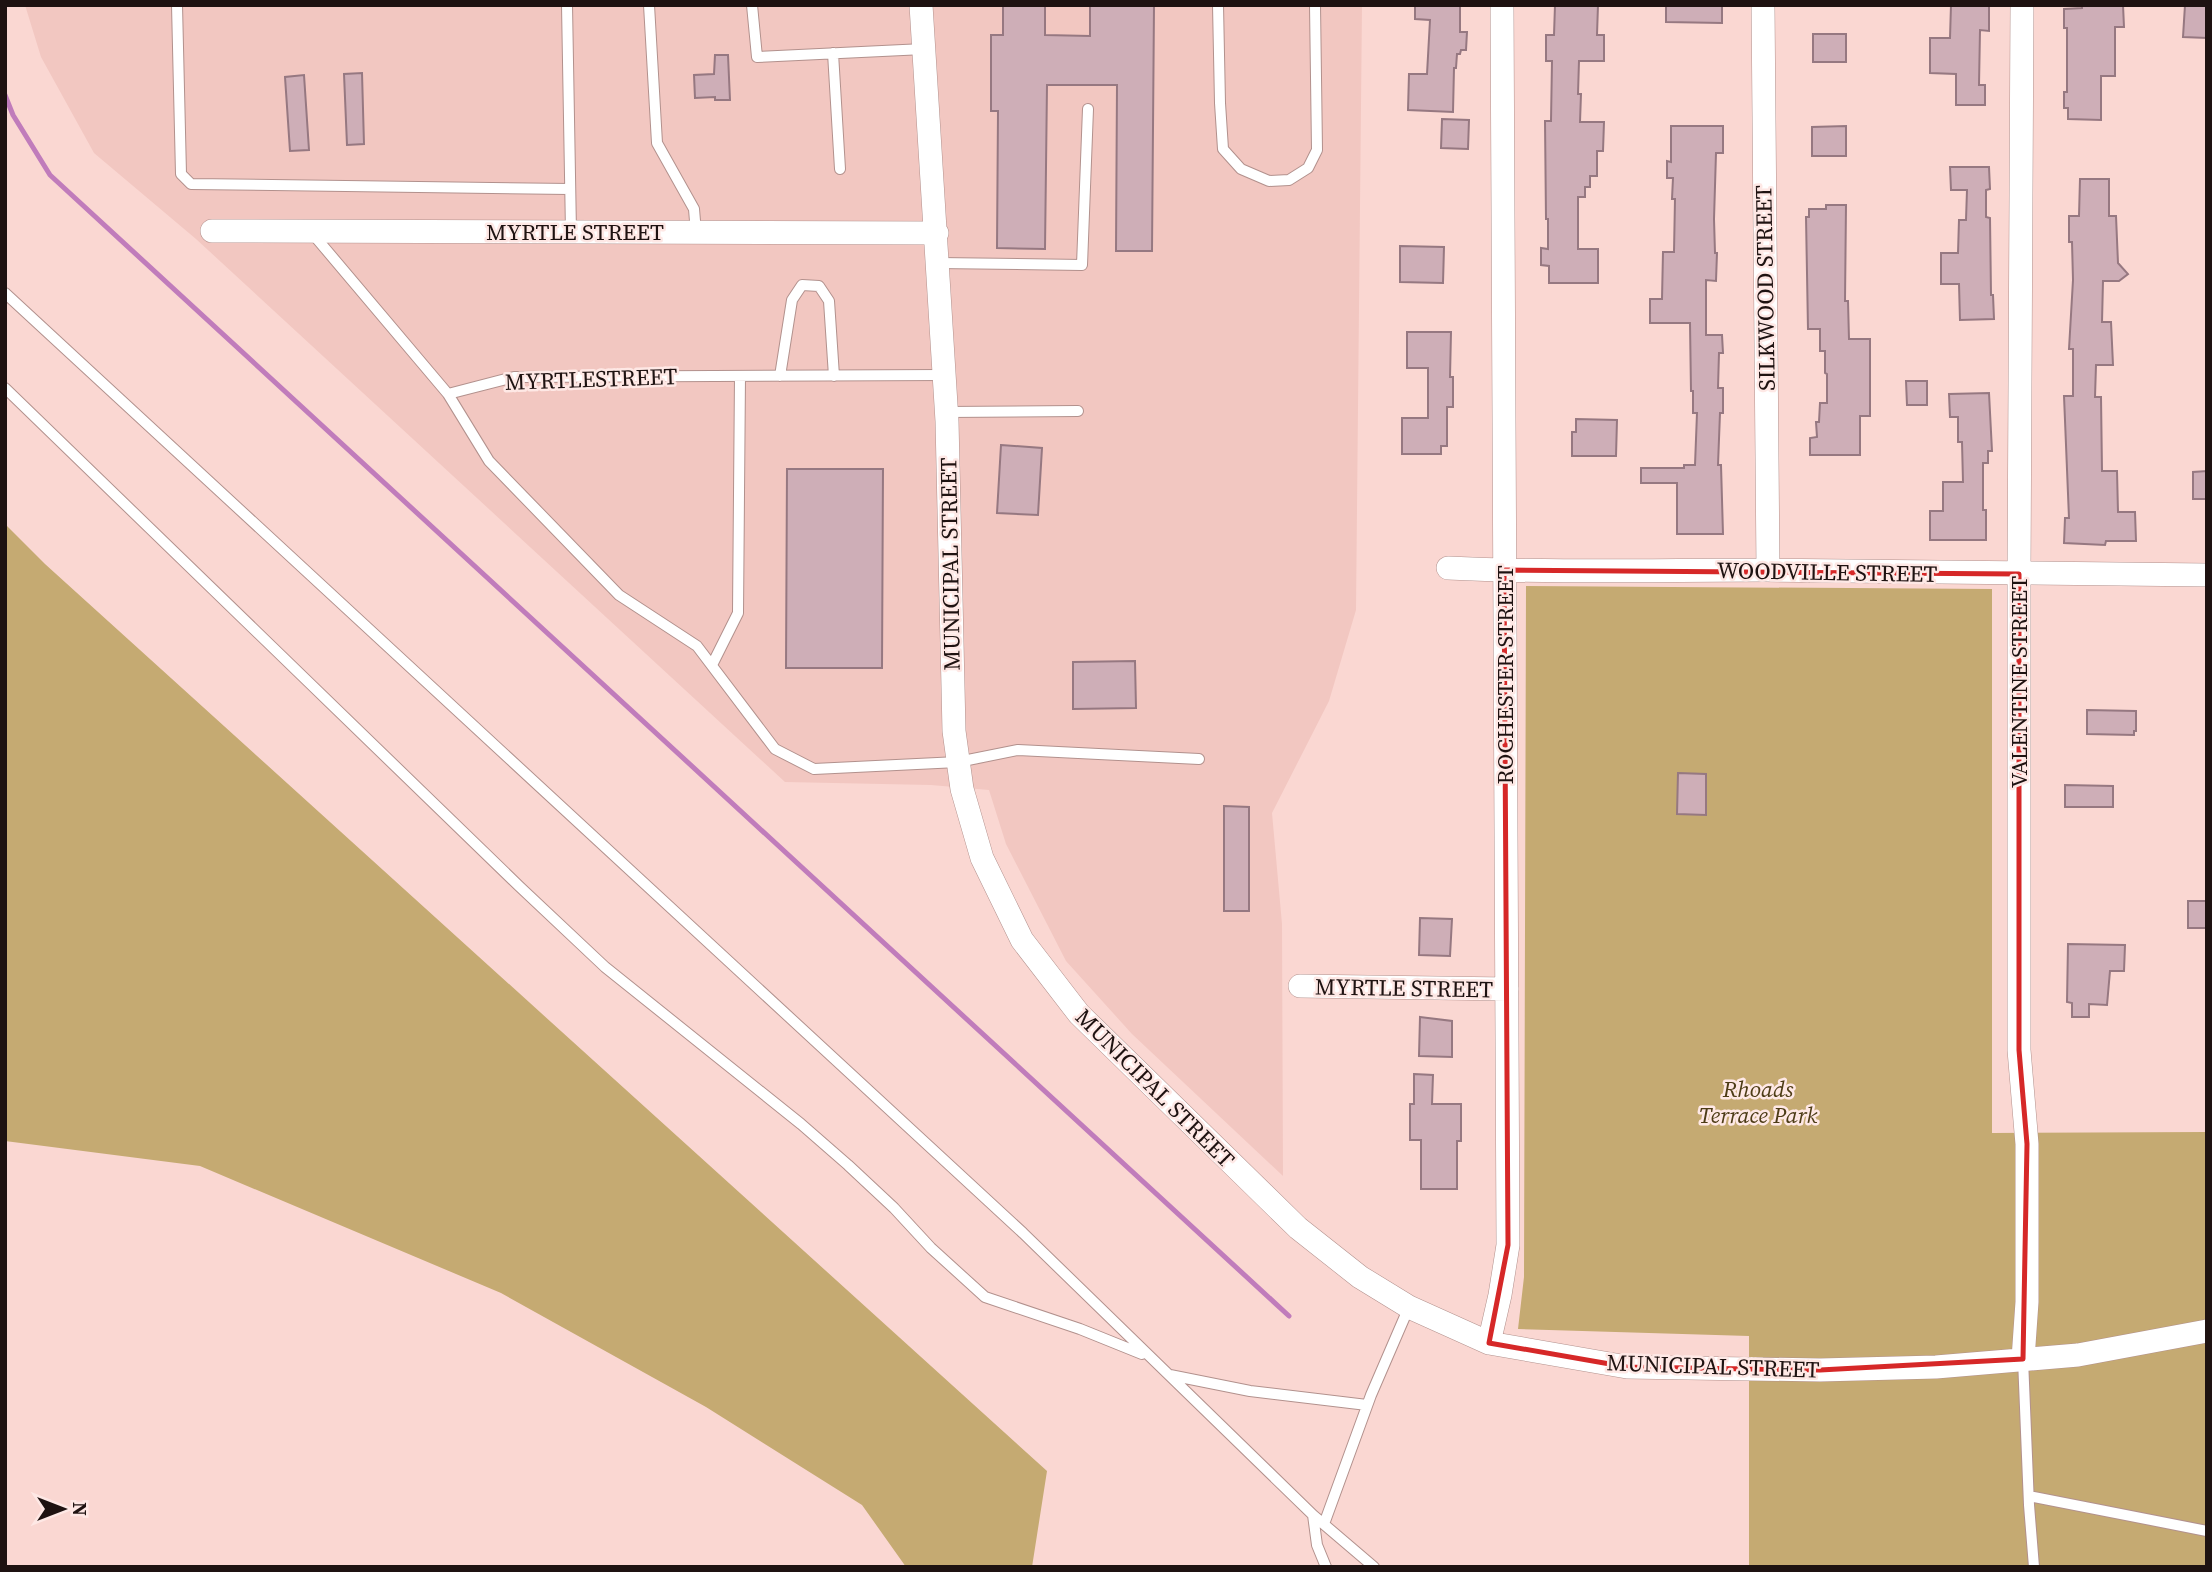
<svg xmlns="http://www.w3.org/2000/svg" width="2212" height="1572" font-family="'Source Serif 4',serif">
<rect width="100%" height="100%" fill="#fad7d2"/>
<!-- built -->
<path fill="#f2c7c1" d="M25 5H1362L1356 610 1329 701 1272 813 1282 924 1283 1176 1132 1034 1066 961 1006 844 989 790 931 785 785 782 196 239 94 153 41 57Z"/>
<!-- green -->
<path fill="#c5aa72" d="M5 524 45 564 1047 1471 1032 1567H906L862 1505 706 1407 501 1293 200 1166 5 1141Z
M1526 586 1992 589V1133L2207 1132V1567H1749V1336L1518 1329 1524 1277Z"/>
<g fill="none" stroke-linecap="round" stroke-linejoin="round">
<!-- stream -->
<path stroke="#c07cbb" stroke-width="5" d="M5 95 13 115 50 175 1289 1316"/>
</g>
<!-- building -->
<path fill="#ceaeb7" stroke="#967881" stroke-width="2" d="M1003 5H1045V35L1090 36V5H1154L1152 251H1116L1117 85H1047L1045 249 997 248 998 111H991V35H1003Z
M1415 5H1460V32H1467L1466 50H1461L1460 54H1457L1456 68H1454L1453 112 1408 110 1409 74H1427L1430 20 1415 19Z
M1555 5H1598L1597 35H1604V61H1579L1578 94H1581L1580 122H1604L1603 151H1597V176H1590V187H1585V197H1578V249H1598V283H1549V266L1541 265V248L1548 249V219H1546L1545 121H1551L1552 61H1546V35H1554Z
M1666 5H1722V23L1666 22Z
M1951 5H1989V31L1980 30 1979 85H1985V105H1956V74L1930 73V38H1950Z
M2082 5H2123L2124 27H2115V76H2101V120L2068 119V108H2064V92H2067V28H2064V9L2082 8Z
M2185 5H2207V38L2183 37Z
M1813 34H1846V62H1813Z
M715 55H728L730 100H715V97L695 98 694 75 714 74Z
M362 73 364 144 347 145 344 74Z
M304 75 309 150 290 151 285 77Z
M1442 119 1469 120 1468 149 1441 148Z
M1671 126H1723V153H1716L1714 219 1715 253H1717L1716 281 1706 280V335H1722L1723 353H1719L1718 388H1723V413H1720L1718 465H1721L1723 534H1677V483H1641V468H1684V465H1695L1697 413H1693V391H1691L1690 323H1650V299H1662L1663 252H1674L1675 199H1672L1673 178H1667V161L1671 162Z
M1846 126V156H1812V127Z
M1950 167H1989L1990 189 1986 190V217L1990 218 1991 295H1993L1994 319 1960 320 1959 284H1941V253H1958L1959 220H1966L1967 190H1951Z
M2080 179H2109V216H2116L2118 263 2128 274 2119 281H2103L2102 322H2111L2113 365H2096L2095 397H2101L2102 471H2117L2118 512H2135L2136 541H2106L2105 545 2064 543 2065 518H2069L2064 396H2073V349H2069L2073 280 2072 242H2069V216H2079Z
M1826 205H1846L1845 301H1848L1849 339H1870V416H1860V455H1810V438L1817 437 1816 422H1819L1820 403H1827V374L1825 373V351H1820V329H1808L1806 217H1809V209H1826Z
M1400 246 1444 247 1443 283 1400 282Z
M1407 332H1451L1450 377H1453V407H1447V446H1441V454H1402V418H1428V368H1407Z
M1906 381H1927V405H1907Z
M1989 393 1992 451H1988V463H1983V510H1986V540H1930V511H1943V482H1963L1962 442H1958V417H1950L1949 394Z
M1576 419 1617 420 1616 456H1572V432H1576Z
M1001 445 1042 448 1038 515 997 513Z
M787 469H883L882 668H786Z
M2207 471V499H2193V472Z
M1135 661 1136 708 1073 709V662Z
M2087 710 2136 711V731H2134V735L2087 734Z
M1678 773 1706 774V815L1677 814Z
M2065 785 2113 786V807H2065Z
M1224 806 1249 807V911H1224Z
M2188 901H2207V928H2188Z
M1420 918 1452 919 1450 956 1419 955Z
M2068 944 2125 945 2124 971H2110L2107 1005 2089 1004V1017H2072V1003L2067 1002Z
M1420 1017 1452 1021V1057L1419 1056Z
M1414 1074 1433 1075 1432 1104H1461V1141H1457V1189H1421V1140H1410V1104H1414Z"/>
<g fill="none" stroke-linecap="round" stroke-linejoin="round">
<!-- service casing -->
<g stroke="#b2918d" stroke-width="12">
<path id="service" d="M177 5 181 174 191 184 570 189
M567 5 571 232
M649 5 657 143 694 209 696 233
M752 5 757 57 924 49
M1218 5 1220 103 1223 149 1241 169 1269 181 1289 180 1308 168 1317 150 1315 5
M833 53 840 169
M312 233 448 394 489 461 619 595 697 646 775 749 814 769 958 762 1018 750 1199 759
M938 263 1082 265 1088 109
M5 293 1023 1233 1313 1515 1374 1567
M780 376 792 300 802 285 819 286 829 301 834 376
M5 388 520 887 605 967 801 1124 848 1165 894 1208 931 1248 985 1297 1080 1329 1142 1354
M448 394 514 377 944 375
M946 412 1078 411
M712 665 738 613 740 376
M2023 1359 2029 1505 2034 1567
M1170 1375 1250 1391 1367 1405
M2029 1496 2207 1531
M1313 1515 1317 1545 1326 1567
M1324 1524 1371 1395 1409 1307"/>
</g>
<!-- minor casing -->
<g stroke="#b2918d" stroke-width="24">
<path id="minor" d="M921 5 947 421 954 731 962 789 982 858 1022 940 1079 1014 1298 1228 1360 1277 1409 1307 1489 1343 1627 1367 1820 1370 1936 1367 2078 1355 2207 1331
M1763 5 1768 570
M2022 5 2019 574V1050L2027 1144V1302L2023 1359
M212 231 937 233
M1448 568C1554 573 1660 570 1766 570 1913 571 2060 574 2207 575
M1300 986 1507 989
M1489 1343 1500 1295 1508 1245 1502 5"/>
</g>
<!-- service -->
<use href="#service" stroke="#fff" stroke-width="10"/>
<!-- minor -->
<use href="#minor" stroke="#fff" stroke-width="23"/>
</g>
<!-- marked area -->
<path fill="none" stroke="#d62828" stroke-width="5" stroke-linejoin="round" d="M1504 570 2019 574V1050L2027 1144 2023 1359 1820 1370 1627 1367 1489 1343 1508 1245Z"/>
<g text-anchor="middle" stroke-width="5" stroke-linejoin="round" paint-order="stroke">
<!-- street labels -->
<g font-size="23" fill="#1e1211" stroke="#fee8e5">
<text x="575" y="240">MYRTLE STREET</text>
<text transform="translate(1765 288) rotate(-91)" y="8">SILKWOOD STREET</text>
<text transform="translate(591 379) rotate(-2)" y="8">MYRTLESTREET</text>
<text transform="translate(950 564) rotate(-91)" y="8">MUNICIPAL STREET</text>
<text transform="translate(1827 572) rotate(1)" y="8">WOODVILLE STREET</text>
<text transform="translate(1505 675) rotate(-90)" y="8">ROCHESTER STREET</text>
<text transform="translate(2019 682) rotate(-90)" y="8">VALENTINE STREET</text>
<text transform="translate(1404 988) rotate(1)" y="8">MYRTLE STREET</text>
<text transform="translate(1155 1088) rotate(45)" y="8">MUNICIPAL STREET</text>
<text transform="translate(1713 1366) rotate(2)" y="8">MUNICIPAL STREET</text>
</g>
<!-- park labels -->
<g font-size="23" font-style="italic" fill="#4d3c16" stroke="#fee8e5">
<text x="1758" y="1097">Rhoads<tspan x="1758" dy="26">Terrace Park</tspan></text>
</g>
</g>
<!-- border -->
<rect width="2212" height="1572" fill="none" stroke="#1e1211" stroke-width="14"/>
<!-- north arrow -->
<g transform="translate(63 1509) rotate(90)" stroke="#fee8e5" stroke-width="5" paint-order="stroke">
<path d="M0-5L12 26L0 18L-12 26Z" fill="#1e1211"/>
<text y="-10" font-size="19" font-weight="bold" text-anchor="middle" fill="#1e1211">N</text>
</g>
</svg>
